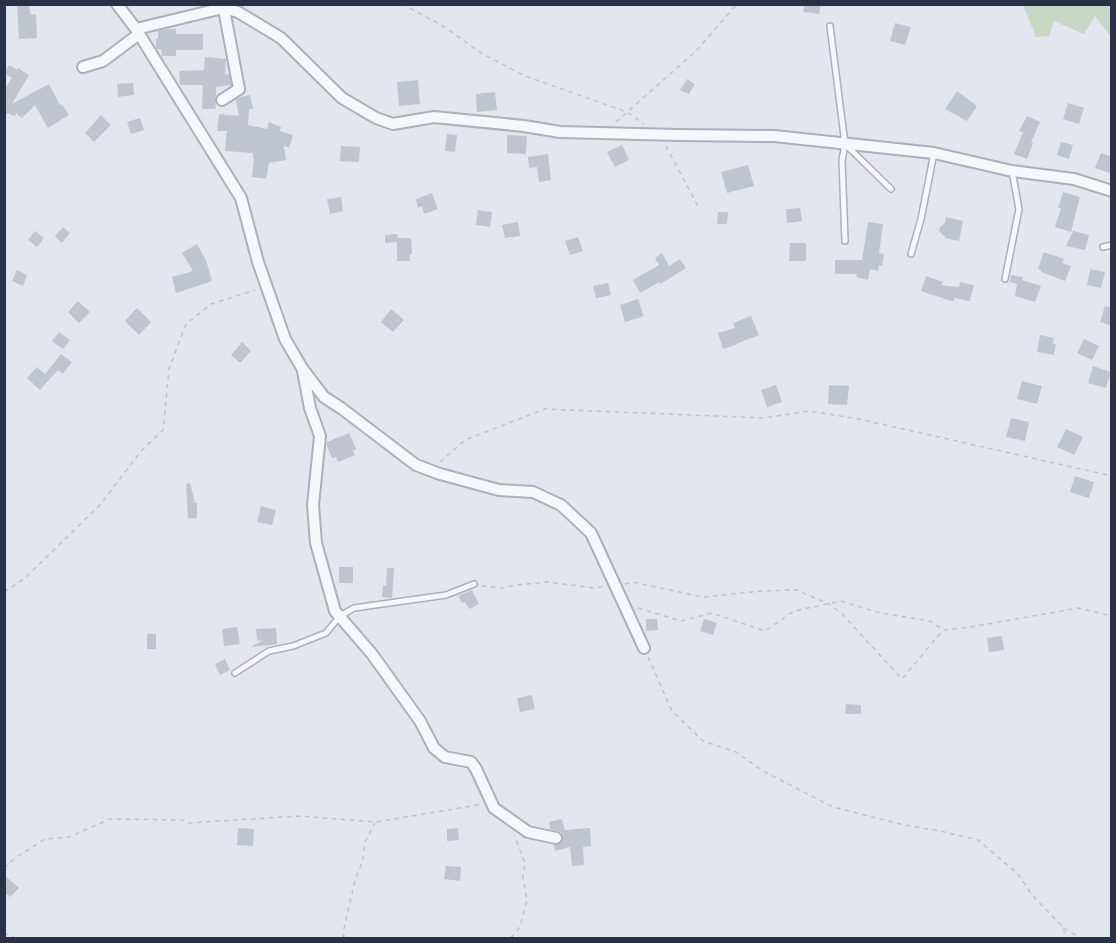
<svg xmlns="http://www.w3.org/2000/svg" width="1116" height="943" font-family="Manrope,sans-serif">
<rect width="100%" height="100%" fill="#e3e6ec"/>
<!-- green -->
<path fill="#c7d7c3" d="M1023 5H1111V37L1095 16 1084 34 1054 21 1049 36 1036 37Z"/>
<!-- building -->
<path fill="#bfc4cf" d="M17 4H28L31 15 36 14 37 38 19 39Z
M805 4H821L819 14 803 12Z
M895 23 911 27 905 45 890 41Z
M168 29H176V34H203V50H176V56H162L161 49H157L156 47V39H158V31Z
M205 57 226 59 225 75 229 74 231 85 216 87V95L215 100 216 109H202L203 85H180L179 71 204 70Z
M9 65 17 70 18 68 29 75 12 104 49 84 60 105 62 104 69 115 48 128 35 105 22 118 16 113 15 116 7 113 4 117V90L12 78 4 73Z
M687 79 695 84 689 94 680 90Z
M418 80 420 104 399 106 397 82Z
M133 83 134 95 118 97 117 84Z
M957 91 977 106 967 121 945 109Z
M495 92 497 110 477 112 476 94Z
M250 95 253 109H249L248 125 267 129 269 122 281 127 280 131 293 135 289 148 284 146 286 160 269 163 266 179 252 177 254 158H253V153L225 151 227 131H217L219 114 239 116 236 100 241 97Z
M1068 103 1084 108 1079 124 1063 119Z
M101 115 111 125 94 142 85 133Z
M1027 116 1040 122 1031 142 1033 143 1027 159 1014 154 1023 132 1019 131Z
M140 118 144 130 131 134 127 122Z
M447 134 457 135 455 152 445 151Z
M507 135 527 136 526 154 507 153Z
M1061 142 1073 145 1069 159 1057 155Z
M622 145 629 160 615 167 607 152Z
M341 146 360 147 359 162 340 161Z
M1101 153 1112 157V169L1110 173 1095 168Z
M548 154 551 180 539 182 537 167 529 168 528 157Z
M748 165 754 186 727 193 721 172Z
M1063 192 1080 197 1071 232 1055 227 1061 208H1058Z
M432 193 438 209 424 214 422 206 418 208 416 199Z
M341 197 343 211 330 214 327 199Z
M800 208 802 221 787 223 786 209Z
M478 210 492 212 490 227 476 225Z
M718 212H728L727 224H717Z
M946 217 963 221 959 241 945 238V236L942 235V234L939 231 940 227 945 223Z
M518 222 520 236 505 238 502 225Z
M868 222 883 224 879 253 884 254 882 266 879 265 878 271 870 269 868 280 856 277 857 274H835V260H862Z
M63 227 70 233 62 243 55 236Z
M35 231 44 238 37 247 28 240Z
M1073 231 1089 235 1085 250 1066 246Z
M397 234 398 238H411L412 254H410V261H397V242L385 243V235Z
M578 237 583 251 570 255 565 241Z
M790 243H806V261H789Z
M197 244 206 260 212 281 176 293 172 277 193 271 182 253Z
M1044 252 1064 259 1062 263 1071 266 1065 281 1041 272V270L1038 269Z
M662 253 669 266 680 259 686 268 665 281 660 284 659 282 640 293 633 280 659 265 655 258Z
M1090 269 1105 272 1101 288 1087 285Z
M17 270 27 275 23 286 12 281Z
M1011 275 1023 277 1022 280 1041 286 1035 302 1015 296 1017 284 1010 282Z
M926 276 943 282 941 285 959 287 960 282 974 285 970 301 954 298V301L948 300 921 291Z
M608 283 611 295 596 298 593 286Z
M638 299 644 316 625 322 620 305Z
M78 301 90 312 79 323 68 312Z
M1105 306 1112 308V326L1100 322Z
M137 308 151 322 139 335 125 321Z
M391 309 404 320 393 332 381 322Z
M751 316 759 335 736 344V345L723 349 718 333 735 328 733 323Z
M59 332 70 340 63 349 52 341Z
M1040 335 1054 338 1053 344H1056L1054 355 1037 352Z
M1084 339 1099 346 1092 360 1077 353Z
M242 342 251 351 240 363 231 355Z
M61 354 72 362 63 374 58 370 40 390 27 378 37 367 45 374Z
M1093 366 1111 372 1106 388 1088 383Z
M1022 381 1042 386 1037 404 1017 399Z
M776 385 782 402 767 407 761 390Z
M829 385 849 386 847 405 828 404Z
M1011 418 1029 422 1025 441 1006 437Z
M1066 429 1083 437 1074 455 1057 447Z
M349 433 356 449 353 451 355 455 338 462 336 457 332 458 327 446V442Z
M1075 476 1094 482 1089 498 1070 492Z
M190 483 195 503H197V518H188L186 484Z
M261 506 276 510 272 525 257 522Z
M339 567H353V583H339Z
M387 568H394L392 598 382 597 383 585 386 586Z
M472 590 479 604 469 609 465 602 462 603 458 596Z
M646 619H657L658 630 646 631Z
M704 619 717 623 713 635 700 631Z
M237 627 240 644 224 646 222 629Z
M276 628 277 644 251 647 263 640 257 641 256 629Z
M147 634H156V649H147Z
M1002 636 1004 650 989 652 987 638Z
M225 659 230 670 220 675 215 664Z
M532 695 535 709 520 712 517 698Z
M846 704 861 705V714H845Z
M562 819 565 830 590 828 591 846 583 847 584 865 572 866 570 847 555 851 554 845 561 843 563 836 561 832 550 829 549 822Z
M238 828 254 829 253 846 237 845Z
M458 828 459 840 447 841V829Z
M446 866 461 867 460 881 444 879Z
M4 875 19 888 10 897 4 892Z"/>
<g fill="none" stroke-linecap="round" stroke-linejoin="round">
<!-- service casing -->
<g stroke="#abb0ba" stroke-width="8">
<path id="service" d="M830 26 845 144 842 160 845 241
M846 145 891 189
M1103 247 1112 245
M911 254 921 219 934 153
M1005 279 1019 209 1012 171
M235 673 269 651 293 646 326 633 340 616 354 608 446 595 474 584"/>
</g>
<!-- minor casing -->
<g stroke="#abb0ba" stroke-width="14">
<path id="minor" d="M117 4 136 29 241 198 258 262 285 339 302 368 324 397 341 408 416 465 440 474 499 490 533 492 561 505 591 533 644 648
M136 29 223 8 238 12 281 38 342 98 376 118 393 124 434 117 524 126 560 132 678 135 774 136 934 153 1012 171 1074 179 1112 191
M83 67 103 61 139 34
M222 100 239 89 223 4
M303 371 310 408 320 436 313 505 316 543 335 611 372 654 420 721 434 748 445 757 471 762 476 769 494 808 528 832 556 838"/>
</g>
<!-- path -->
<path stroke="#c1c4cb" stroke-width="1.5" stroke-dasharray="4.5 4.5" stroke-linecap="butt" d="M402 4 443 26 481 53 525 76 627 112 644 124
M616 122 696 51 737 4
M666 146 700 210
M440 462 465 440 545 409 764 418 809 411 859 419 1112 476
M625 584 632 582 703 597 760 591 796 590 829 604 842 614 902 679 943 630
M482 586 502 588 516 585 548 582 594 588 605 586
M4 592 24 579 100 505 141 451 163 430 169 369 186 324 211 304 255 290
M638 608 681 621 712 613 765 631 794 611 841 601 880 613 930 621 943 630 971 627 1078 608 1112 616
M648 657 672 711 703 741 736 752 763 771 833 807 904 825 940 831 978 840 1018 874 1032 895 1063 927 1066 938
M4 868 15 858 45 839 69 837 110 819 182 820 189 823 298 816 376 822 478 805 481 803
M1064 928 1080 938
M4 933 15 938
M344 938 343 933 355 880 363 860 365 842 375 823
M511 938 520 927 527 900 523 877 525 863 514 835"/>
<!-- service -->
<use href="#service" stroke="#f6f7fa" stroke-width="5"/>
<!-- minor -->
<use href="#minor" stroke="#f6f7fa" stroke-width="10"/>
</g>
<!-- border -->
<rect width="1116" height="943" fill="none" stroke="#293146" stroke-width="12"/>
</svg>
